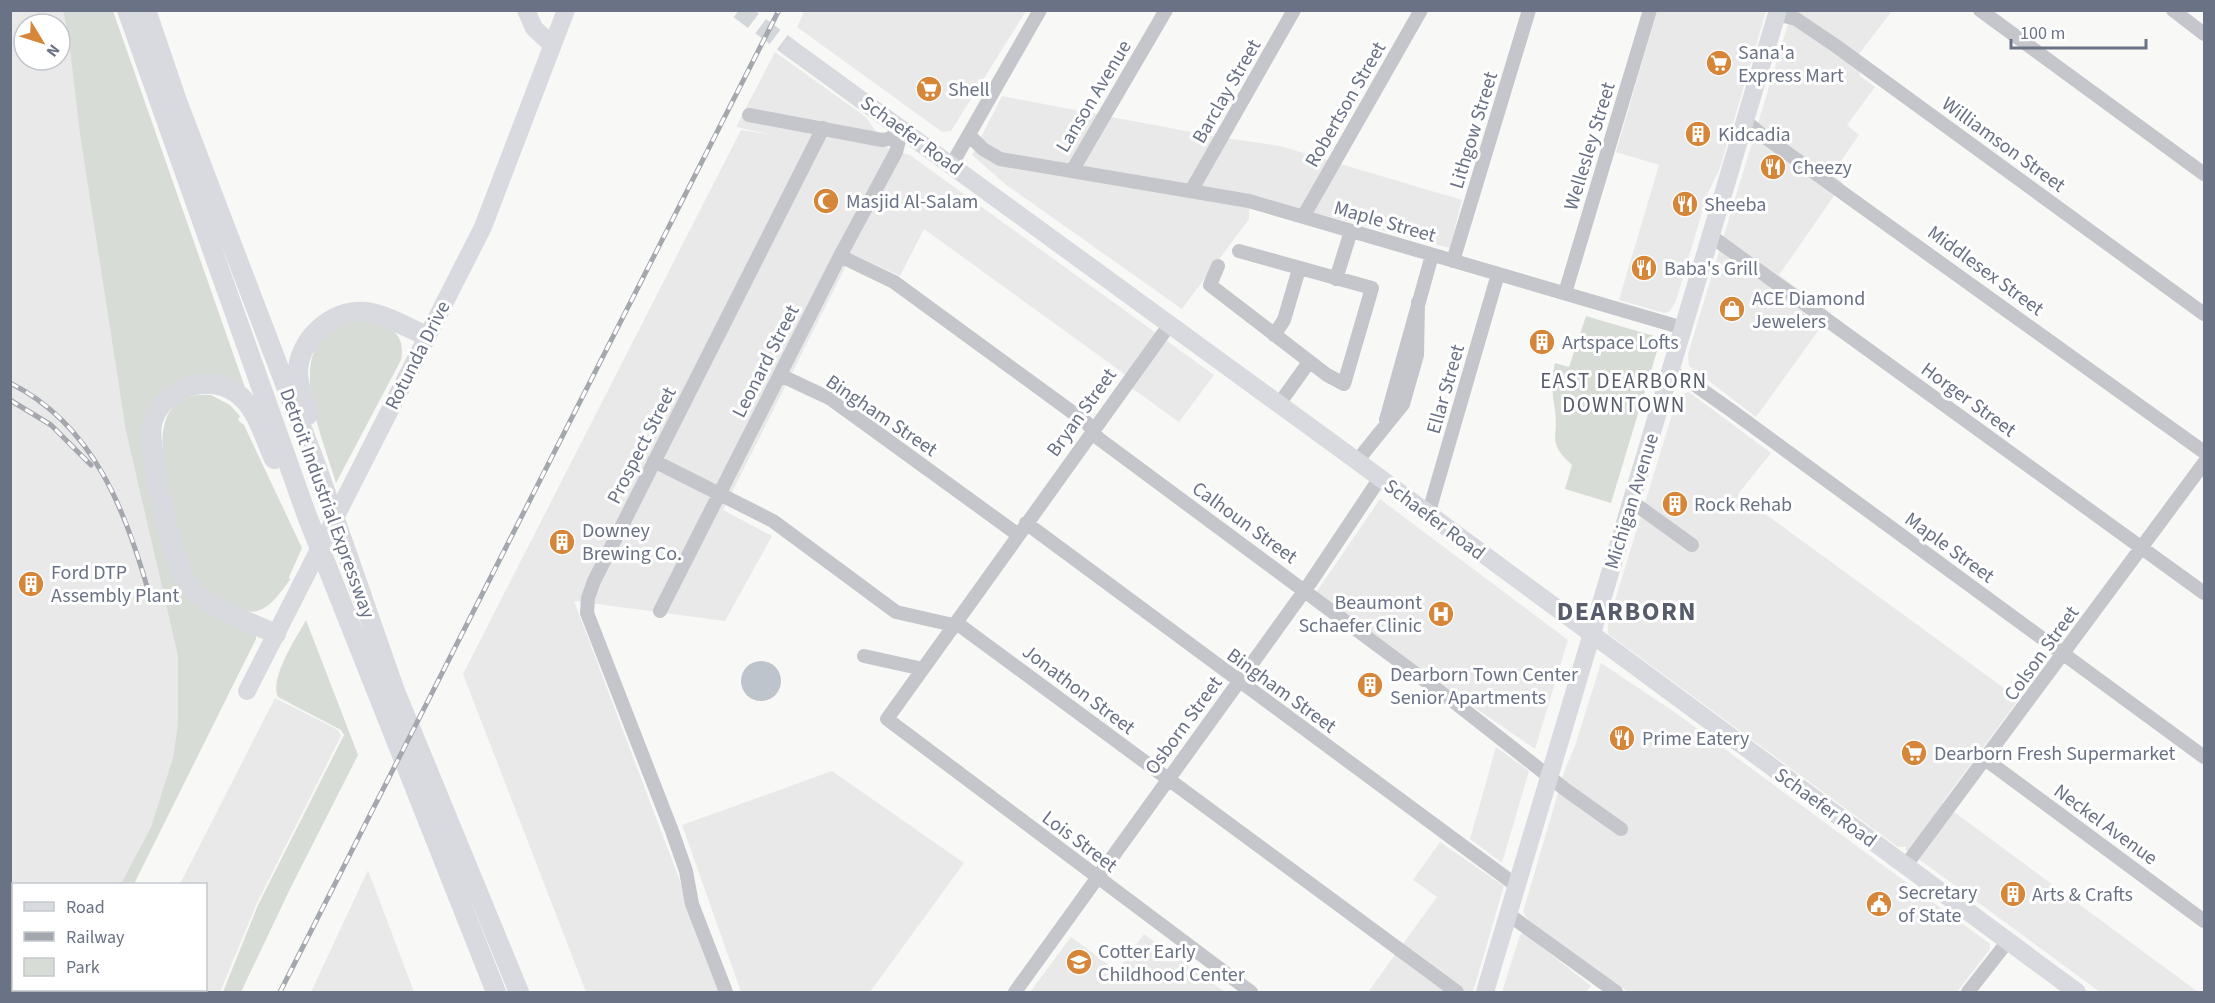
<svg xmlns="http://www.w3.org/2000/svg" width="2215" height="1003" font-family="'Source Sans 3',sans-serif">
<rect width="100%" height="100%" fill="#f8f9f6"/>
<!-- built -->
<path fill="#e9e9ea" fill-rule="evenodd" d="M805 10H1026V11L951 131 942 132 797 27Z
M10 11H67L119 384 166 594 249 635 122 884H14V990H68L67 992H11ZM24 24H60V60H24Z
M1657 11H1766L1720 168 1707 195 1676 301 1669 312 1664 313 1619 300 1659 165 1616 152Z
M1792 11H1892L1859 54 1860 76 1875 87 1847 125 1859 135 1832 174 1843 183 1779 275 1831 313 1756 417 1689 366 1688 354Z
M775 52 866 117 887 148 910 155 1214 375 1179 422 1133 389 1123 373 924 229 900 276 852 254 723 510 772 536 725 621 574 601 722 992H586L463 674 741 130 773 135 736 127Z
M1002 96 1212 136 1280 146 1462 200 1450 248 1250 196 1249 219 1182 309 1005 184 972 155Z
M1689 392 1771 453 1738 494 2019 699 1942 803 2198 992H2100L1905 849 1906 847H1898L1608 634V623L1678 395Z
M1380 499 1568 640 1535 749 1313 597Z
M1601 663 1676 713 1990 944V949L1957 992H1628L1529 921 1523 912 1565 769 1575 746Z
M275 698 338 730 341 736 257 903 220 992H125L127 990H206V884H180Z
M1496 747 1529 771 1502 863 1470 839Z
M832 771 964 863 870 992H741L682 825Z
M1440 842 1504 886 1473 992H1368L1437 897 1413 880Z
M368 870 414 992H311Z
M1524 933 1591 986 1586 992H1502L1520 935Z
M1144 934 1225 992H1030L1071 937 1117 971Z"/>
<!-- green -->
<path fill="#d7ddd6" d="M63 11H113L248 396 198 377 143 435 148 480 171 573 178 584 256 634V639L134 884H121L151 827 173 758 178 724V656L126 431 80 134 68 32Z
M1586 316 1661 338 1611 503 1565 489 1572 465C1546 442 1559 437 1555 410 1552 393 1551 380 1555 363L1569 367Z
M357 321C384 323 407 329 401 360L336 483C322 434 275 334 357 321Z
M211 395 230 405 240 416 238 420 244 425 302 548 289 577 290 580C281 591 272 607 257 611 235 618 190 580 181 560 175 544 175 522 171 505 164 466 143 391 211 395Z
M306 620 358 755 291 887 241 992H223L258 905 344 735 341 730 278 697C269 678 297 637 306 620Z"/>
<!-- water -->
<path fill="#bec4cc" d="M741 681a20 20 0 1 1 40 0a20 20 0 1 1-40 0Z"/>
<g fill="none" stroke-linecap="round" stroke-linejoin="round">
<!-- major-tunnel -->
<path stroke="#d4d7da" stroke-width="18" stroke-dasharray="18 9" stroke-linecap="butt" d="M739 10 790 48"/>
<!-- minor -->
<path stroke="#c4c6cb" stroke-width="14" d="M1980 10 2204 174
M2173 10 2204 34
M1777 14 1796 19 1836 46 2204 314
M749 115 882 140 889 139 902 129
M1745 121 1762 135 2204 452
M969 135 983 149 1000 159 1249 201 1683 328
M952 164 1040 10
M1072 171 1166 10
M1191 191 1294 10
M1303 217 1421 10
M1711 236 2204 593
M840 256 894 282 1087 423 1098 438 1458 705 1566 790 1621 829
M1453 261 1529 10
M1218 266 1210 285 1327 375 1344 384 1372 288 1239 251
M1336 279 1351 231
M1565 293 1650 10
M1170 324 887 719 1251 992
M1274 335 1284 320 1299 269
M1669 372 1688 380 1732 411 2204 757
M780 375 831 399 1017 534
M1279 404 1309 362
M1386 420 1432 255
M654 461 773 521 896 612 962 627 1457 992
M1357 461 1403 404 1417 355 1418 302
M1631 501 1692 545
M1428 515 1498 274
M1026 523 1517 886
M660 611 840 256 896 152 902 129
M864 656 923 669
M1985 759 2204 921
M1906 865 2204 463
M1508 914 1616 992
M726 992 692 904 686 871 672 831 587 613 588 598 594 581 823 128
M1015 992 1310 583 1380 478
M1968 992 2008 941"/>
<!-- major -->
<path stroke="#d8dadf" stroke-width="18" d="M526 10 534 28 552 45
M790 48 1357 461 2077 992
M247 691 483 227 566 10
M1485 992 1778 10"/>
<!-- highway -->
<path stroke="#d8dadf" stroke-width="20" d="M127 10 307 516 496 992
M146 10 177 101 316 465 395 691 519 992
M308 415C305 402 299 388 298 374 297 340 333 308 366 312 387 315 408 328 427 336
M274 459C266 441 259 417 246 402 220 370 166 383 153 420 145 443 173 568 189 586 211 610 248 621 276 634"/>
<!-- rail casing -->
<g stroke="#a4a7ae" stroke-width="5">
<path id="rail" d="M10 383C94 425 126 511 150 597
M10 400 51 425 91 465
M280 992 779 10"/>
</g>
<!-- rail -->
<use href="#rail" stroke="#fff" stroke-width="3" stroke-dasharray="9" stroke-linecap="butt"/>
</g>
<!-- icons -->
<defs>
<g id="supermarket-disc" transform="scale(1.35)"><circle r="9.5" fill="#d68639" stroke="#fff"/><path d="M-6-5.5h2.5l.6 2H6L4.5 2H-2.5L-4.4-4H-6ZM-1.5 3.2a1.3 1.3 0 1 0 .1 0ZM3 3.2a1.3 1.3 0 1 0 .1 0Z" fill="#fff"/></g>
<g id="building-disc" transform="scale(1.35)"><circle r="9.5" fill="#d68639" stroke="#fff"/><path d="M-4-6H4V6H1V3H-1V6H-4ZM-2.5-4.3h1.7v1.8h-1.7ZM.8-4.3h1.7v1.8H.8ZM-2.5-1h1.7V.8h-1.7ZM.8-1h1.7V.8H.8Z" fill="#fff"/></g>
<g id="restaurant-disc" transform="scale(1.35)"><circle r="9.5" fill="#d68639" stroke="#fff"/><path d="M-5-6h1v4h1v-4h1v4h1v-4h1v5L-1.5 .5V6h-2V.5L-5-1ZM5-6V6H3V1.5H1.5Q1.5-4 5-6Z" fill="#fff"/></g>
<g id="mosque-disc" transform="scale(1.35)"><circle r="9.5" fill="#d68639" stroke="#fff"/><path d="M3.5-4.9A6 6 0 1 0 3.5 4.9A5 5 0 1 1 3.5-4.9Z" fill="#fff"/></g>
<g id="shop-disc" transform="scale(1.35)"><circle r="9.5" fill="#d68639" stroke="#fff"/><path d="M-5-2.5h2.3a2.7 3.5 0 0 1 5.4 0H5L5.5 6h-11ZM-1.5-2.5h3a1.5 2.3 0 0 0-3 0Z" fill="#fff"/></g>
<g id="hospital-disc" transform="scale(1.35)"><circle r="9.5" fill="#d68639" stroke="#fff"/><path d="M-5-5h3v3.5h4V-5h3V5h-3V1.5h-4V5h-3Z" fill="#fff"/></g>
<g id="civic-disc" transform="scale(1.35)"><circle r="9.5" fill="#d68639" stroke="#fff"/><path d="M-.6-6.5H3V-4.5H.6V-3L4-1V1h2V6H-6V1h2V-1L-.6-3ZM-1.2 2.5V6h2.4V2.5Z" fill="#fff"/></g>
<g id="school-disc" transform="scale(1.35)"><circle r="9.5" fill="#d68639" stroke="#fff"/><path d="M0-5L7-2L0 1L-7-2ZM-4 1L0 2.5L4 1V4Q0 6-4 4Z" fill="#fff"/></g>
</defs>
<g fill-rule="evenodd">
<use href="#supermarket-disc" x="1719" y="63"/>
<use href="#supermarket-disc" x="929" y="89"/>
<use href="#building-disc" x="1698" y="134"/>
<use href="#restaurant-disc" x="1773" y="167"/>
<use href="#mosque-disc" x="826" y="201"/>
<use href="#restaurant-disc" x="1685" y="204"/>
<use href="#restaurant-disc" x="1644" y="268"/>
<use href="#shop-disc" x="1732" y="309"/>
<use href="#building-disc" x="1542" y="342"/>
<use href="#building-disc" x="1675" y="504"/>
<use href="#building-disc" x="562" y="542"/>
<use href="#building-disc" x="31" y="584"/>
<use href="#hospital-disc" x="1441" y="614"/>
<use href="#building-disc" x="1370" y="685"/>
<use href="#restaurant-disc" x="1622" y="738"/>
<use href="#supermarket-disc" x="1914" y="753"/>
<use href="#building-disc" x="2013" y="894"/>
<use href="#civic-disc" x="1879" y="904"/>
<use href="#school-disc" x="1079" y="962"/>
</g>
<g text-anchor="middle" stroke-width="6" stroke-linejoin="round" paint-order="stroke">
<!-- poi labels -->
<g font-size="20" fill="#6a7285" stroke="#fff" text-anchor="start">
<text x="1738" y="59">Sana'a<tspan x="1738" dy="23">Express Mart</tspan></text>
<text x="948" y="96">Shell</text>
<text x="1718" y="141">Kidcadia</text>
<text x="1792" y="174">Cheezy</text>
<text x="846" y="208">Masjid Al-Salam</text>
<text x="1704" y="211">Sheeba</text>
<text x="1664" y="275">Baba's Grill</text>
<text x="1752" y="305">ACE Diamond<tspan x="1752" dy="23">Jewelers</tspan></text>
<text x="1562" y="349">Artspace Lofts</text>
<text x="1694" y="511">Rock Rehab</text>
<text x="582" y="537">Downey<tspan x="582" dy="23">Brewing Co.</tspan></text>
<text x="51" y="579">Ford DTP<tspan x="51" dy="23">Assembly Plant</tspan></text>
<text x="1422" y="609" text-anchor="end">Beaumont<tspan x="1422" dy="23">Schaefer Clinic</tspan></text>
<text x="1390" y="681">Dearborn Town Center<tspan x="1390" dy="23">Senior Apartments</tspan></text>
<text x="1642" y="745">Prime Eatery</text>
<text x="1934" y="760">Dearborn Fresh Supermarket</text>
<text x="1898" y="899">Secretary<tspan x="1898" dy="23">of State</tspan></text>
<text x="2032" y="901">Arts &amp; Crafts</text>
<text x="1098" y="958">Cotter Early<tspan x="1098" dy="23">Childhood Center</tspan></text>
</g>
<!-- street labels -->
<g font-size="20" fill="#6a7285" stroke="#fff">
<text transform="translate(1226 91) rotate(-60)" y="7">Barclay Street</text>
<text transform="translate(1093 96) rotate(-59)" y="7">Lanson Avenue</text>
<text transform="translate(1345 104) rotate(-60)" y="7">Robertson Street</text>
<text transform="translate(1473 130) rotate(-73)" y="7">Lithgow Street</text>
<text transform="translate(912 135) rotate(36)" y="7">Schaefer Road</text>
<text transform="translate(2004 144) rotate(36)" y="7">Williamson Street</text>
<text transform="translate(1589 146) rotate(-73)" y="7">Wellesley Street</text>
<text transform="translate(1385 221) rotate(16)" y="7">Maple Street</text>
<text transform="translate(1986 270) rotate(36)" y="7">Middlesex Street</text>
<text transform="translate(417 355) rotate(-63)" y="7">Rotunda Drive</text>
<text transform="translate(765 361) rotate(-63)" y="7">Leonard Street</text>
<text transform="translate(1445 389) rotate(-74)" y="7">Ellar Street</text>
<text transform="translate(1969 399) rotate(36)" y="7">Horger Street</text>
<text transform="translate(1081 412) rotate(-54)" y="7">Bryan Street</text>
<text transform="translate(882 415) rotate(34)" y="7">Bingham Street</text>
<text transform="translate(641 445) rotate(-63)" y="7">Prospect Street</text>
<text transform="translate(1631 501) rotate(-73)" y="7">Michigan Avenue</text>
<text transform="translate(328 503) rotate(70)" y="7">Detroit Industrial Expressway</text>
<text transform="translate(1435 519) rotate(37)" y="7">Schaefer Road</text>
<text transform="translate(1245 522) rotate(36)" y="7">Calhoun Street</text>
<text transform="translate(1950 547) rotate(36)" y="7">Maple Street</text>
<text transform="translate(2041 653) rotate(-54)" y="7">Colson Street</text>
<text transform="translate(1079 689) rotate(37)" y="7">Jonathon Street</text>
<text transform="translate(1282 690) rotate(36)" y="7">Bingham Street</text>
<text transform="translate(1183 725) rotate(-54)" y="7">Osborn Street</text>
<text transform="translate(1826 807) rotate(36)" y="7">Schaefer Road</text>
<text transform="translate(2106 824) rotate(36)" y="7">Neckel Avenue</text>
<text transform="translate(1080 841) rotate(37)" y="7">Lois Street</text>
</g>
<!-- neighbourhood labels -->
<g font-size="21" letter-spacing="1.5" fill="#575d6b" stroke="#fff">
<text x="1624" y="388">EAST DEARBORN<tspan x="1624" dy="24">DOWNTOWN</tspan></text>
</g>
<!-- district labels -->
<g font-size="26" font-weight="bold" letter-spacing="1.5" fill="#575d6b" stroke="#fff">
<text x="1627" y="620">DEARBORN</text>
</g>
</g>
<!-- border -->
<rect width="2215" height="1003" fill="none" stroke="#6a7285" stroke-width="24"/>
<!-- legend -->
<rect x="12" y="883" width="195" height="108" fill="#ffffff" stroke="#c3c7ce" stroke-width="1.5"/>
<rect x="24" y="902" width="30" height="9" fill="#d8dadf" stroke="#c3c7ce" stroke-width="1.5"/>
<text x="66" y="913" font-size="18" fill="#6a7285">Road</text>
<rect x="24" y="932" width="30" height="9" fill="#a4a7ae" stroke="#c3c7ce" stroke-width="1.5"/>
<text x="66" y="943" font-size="18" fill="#6a7285">Railway</text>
<rect x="24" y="958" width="30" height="18" fill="#d7ddd6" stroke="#c3c7ce" stroke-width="1.5"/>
<text x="66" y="973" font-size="18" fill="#6a7285">Park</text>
<!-- north arrow -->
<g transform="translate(42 42) rotate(128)"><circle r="28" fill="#ffffff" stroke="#c3c7ce" stroke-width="1.5"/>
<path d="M0-4.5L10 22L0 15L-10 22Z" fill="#d68639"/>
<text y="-9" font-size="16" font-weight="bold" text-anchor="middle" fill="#6a7285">N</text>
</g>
<!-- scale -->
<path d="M2011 39v9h135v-9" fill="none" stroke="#6a7285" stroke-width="3"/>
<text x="2020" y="39" font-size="18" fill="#6a7285" stroke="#ffffff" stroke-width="4.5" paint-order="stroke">100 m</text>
</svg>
